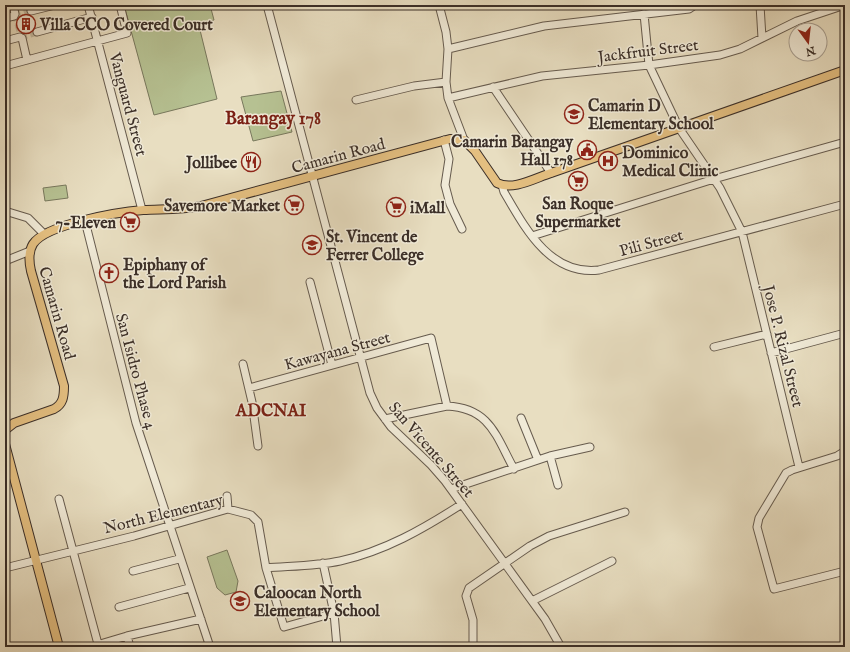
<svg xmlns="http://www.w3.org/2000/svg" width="850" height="652" font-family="'IM FELL English',serif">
<rect width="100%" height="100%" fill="#e8dec1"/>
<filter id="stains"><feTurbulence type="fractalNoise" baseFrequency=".005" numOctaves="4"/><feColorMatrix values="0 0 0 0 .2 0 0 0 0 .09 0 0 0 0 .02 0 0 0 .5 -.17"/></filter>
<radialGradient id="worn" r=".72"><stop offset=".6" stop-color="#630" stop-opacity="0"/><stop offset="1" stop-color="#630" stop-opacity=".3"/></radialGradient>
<!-- green -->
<path fill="#b6c192" stroke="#78785d" d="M124 5H210L214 20 199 26 217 99 154 115Z
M281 91 292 132 253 141 241 97Z
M66 185 68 198 45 201 43 188Z
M227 550 238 581 236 592 225 595 217 588 207 557Z"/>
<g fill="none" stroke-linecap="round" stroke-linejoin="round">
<!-- minor-tunnel -->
<path stroke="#c5bba2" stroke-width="7" stroke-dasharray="7 3.5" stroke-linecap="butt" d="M15 14 22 38
M14 16 31 11
M20 37 37 32"/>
<!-- minor casing -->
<g stroke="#665b4e" stroke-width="9">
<path id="minor" d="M13 5 15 14
M88 5 142 210
M267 5 370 393 377 408 391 427 431 465 445 481 545 619 561 647
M439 5 446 32 448 49 446 82 448 98 464 140
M760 5 762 38
M31 11 55 5
M644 14 649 65 679 128 720 188 742 232 799 467
M5 18 14 16
M37 32 92 17
M22 38 27 60
M5 41 20 37
M448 49 544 26 689 9 695 5
M5 66 127 33 120 5
M493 87 551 173
M448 98 542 76 649 65 720 55 740 49 797 21 845 5
M356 100 414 86 446 82
M444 140 449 159 445 185 450 204 462 229
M502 185 504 192C525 228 550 276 599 270L845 204
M5 211 28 218 44 234
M85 221 136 423 210 647
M532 236 714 179 845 142
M5 261 30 251
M310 282 332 365
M714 347 767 334
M771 353 845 333
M243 364 252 402 258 446
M249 388 431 338 447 406
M521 418 538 460
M385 419 447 406C490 408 496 436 514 469
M845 451 837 456 792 470 786 473 759 518 757 527 774 589 845 571
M550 456 558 485
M451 489 550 456 590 447
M227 496 228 509
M59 499 98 644
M323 563 334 613 337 647
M5 568 134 536 228 509 251 515 258 522 266 568 284 627 334 613
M266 568C290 566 316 566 340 561 385 551 423 529 462 504
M133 571 179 559
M532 601 612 561
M119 607 189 588
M127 636 130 647
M90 647 127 636 201 619
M473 647V620L466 596 469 588 530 546 549 536 625 512"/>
</g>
<!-- major casing -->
<g stroke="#3b2f28" stroke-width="10">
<path id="major" d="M5 430 14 423 54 409C63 404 64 397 64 386L31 271C29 262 28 252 33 244 46 224 119 212 143 210 163 209 181 210 201 206L450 139 464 140 475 151 497 183C513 191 535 178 551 173L845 70
M5 444 59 647"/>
</g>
<!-- minor -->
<use href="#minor" stroke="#f0ead7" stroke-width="7"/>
<!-- major -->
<use href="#major" stroke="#e4bf80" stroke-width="8"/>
</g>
<!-- icons -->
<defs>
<g id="building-ring" transform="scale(1)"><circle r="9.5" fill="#f0ead7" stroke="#8f2418" stroke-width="1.5"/><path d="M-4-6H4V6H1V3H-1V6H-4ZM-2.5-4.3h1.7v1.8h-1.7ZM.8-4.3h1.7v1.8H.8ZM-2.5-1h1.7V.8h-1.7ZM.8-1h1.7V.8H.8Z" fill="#8f2418"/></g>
<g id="school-ring" transform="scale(1)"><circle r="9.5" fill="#f0ead7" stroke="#8f2418" stroke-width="1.5"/><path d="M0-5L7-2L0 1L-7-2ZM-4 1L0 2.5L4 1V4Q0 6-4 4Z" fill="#8f2418"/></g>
<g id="civic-ring" transform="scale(1)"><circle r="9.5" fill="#f0ead7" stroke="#8f2418" stroke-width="1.5"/><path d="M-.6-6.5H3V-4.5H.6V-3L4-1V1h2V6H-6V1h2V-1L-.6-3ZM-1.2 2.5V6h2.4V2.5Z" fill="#8f2418"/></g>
<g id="hospital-ring" transform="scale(1)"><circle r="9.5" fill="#f0ead7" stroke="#8f2418" stroke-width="1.5"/><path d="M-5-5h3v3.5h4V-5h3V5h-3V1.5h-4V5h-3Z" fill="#8f2418"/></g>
<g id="restaurant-ring" transform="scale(1)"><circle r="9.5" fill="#f0ead7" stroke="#8f2418" stroke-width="1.5"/><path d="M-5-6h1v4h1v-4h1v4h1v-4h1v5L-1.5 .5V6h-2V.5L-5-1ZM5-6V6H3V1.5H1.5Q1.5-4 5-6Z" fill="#8f2418"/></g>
<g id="supermarket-ring" transform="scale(1)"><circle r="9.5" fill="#f0ead7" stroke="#8f2418" stroke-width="1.5"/><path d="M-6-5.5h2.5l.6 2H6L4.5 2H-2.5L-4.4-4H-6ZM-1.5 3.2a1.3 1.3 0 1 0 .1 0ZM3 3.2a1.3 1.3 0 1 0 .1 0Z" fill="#8f2418"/></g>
<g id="university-ring" transform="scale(1)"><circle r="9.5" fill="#f0ead7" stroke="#8f2418" stroke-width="1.5"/><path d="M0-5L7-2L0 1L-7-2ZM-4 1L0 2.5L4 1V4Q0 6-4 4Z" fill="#8f2418"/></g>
<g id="church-ring" transform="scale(1)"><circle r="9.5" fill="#f0ead7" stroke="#8f2418" stroke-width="1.5"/><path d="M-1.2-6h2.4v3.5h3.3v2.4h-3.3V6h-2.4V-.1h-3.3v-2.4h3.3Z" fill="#8f2418"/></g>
</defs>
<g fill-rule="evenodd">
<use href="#building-ring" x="26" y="24"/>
<use href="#school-ring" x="574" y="114"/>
<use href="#civic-ring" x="587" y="150"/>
<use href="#hospital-ring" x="608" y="161"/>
<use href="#restaurant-ring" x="251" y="162"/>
<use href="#supermarket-ring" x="578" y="181"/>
<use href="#supermarket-ring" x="294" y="205"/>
<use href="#supermarket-ring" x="396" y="207"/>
<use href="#supermarket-ring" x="130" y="222"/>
<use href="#university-ring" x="312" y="245"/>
<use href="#church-ring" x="109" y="273"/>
<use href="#school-ring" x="240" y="601"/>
</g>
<g text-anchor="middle" stroke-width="3" stroke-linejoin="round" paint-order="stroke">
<!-- poi labels -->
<g font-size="16" font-weight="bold" fill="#3b2f28" stroke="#f0ead7" text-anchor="start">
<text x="40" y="30">Villa CCO Covered Court</text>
<text x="588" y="111">Camarin D<tspan x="588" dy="18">Elementary School</tspan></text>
<text x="573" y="147" text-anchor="end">Camarin Barangay<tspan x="573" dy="18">Hall 178</tspan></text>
<text x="622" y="158">Dominico<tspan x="622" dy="18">Medical Clinic</tspan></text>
<text x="237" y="168" text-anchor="end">Jollibee</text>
<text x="578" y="209" text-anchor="middle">San Roque<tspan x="578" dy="18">Supermarket</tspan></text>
<text x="280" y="211" text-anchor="end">Savemore Market</text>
<text x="410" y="213">iMall</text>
<text x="116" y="228" text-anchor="end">7-Eleven</text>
<text x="326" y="242">St. Vincent de<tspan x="326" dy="18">Ferrer College</tspan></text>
<text x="123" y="270">Epiphany of<tspan x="123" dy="18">the Lord Parish</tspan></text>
<text x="254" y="598">Caloocan North<tspan x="254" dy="18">Elementary School</tspan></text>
</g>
<!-- street labels -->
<g font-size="16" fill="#3b2f28" stroke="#f0ead7">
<text transform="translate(648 50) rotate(-7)" y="6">Jackfruit Street</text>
<text transform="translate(129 104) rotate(75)" y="6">Vanguard Street</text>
<text transform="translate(338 155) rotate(-15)" y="6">Camarin Road</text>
<text transform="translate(651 242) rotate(-15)" y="6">Pili Street</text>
<text transform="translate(58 313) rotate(74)" y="6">Camarin Road</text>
<text transform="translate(784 346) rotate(76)" y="6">Jose P. Rizal Street</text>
<text transform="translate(337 350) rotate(-15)" y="6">Kawayana Street</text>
<text transform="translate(137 371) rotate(75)" y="6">San Isidro Phase 4</text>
<text transform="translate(432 449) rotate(49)" y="6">San Vicente Street</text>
<text transform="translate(163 513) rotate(-14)" y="6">North Elementary</text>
</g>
<!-- neighbourhood labels -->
<g font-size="17" font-weight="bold" fill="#7a1f14" stroke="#f0ead7">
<text x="271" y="416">ADCNAI</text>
</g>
<!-- quarter labels -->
<g font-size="18" font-weight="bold" fill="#7a1f14" stroke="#f0ead7">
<text x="273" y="124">Barangay 178</text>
</g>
</g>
<!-- margin -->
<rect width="850" height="652" fill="none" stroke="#e8dec1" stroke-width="20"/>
<rect x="6" y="6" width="838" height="640" fill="none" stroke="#3b2f28" stroke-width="2"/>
<rect x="10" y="10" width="830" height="632" fill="none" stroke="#3b2f28"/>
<!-- north arrow -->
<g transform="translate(808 42) rotate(165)"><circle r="19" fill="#f0ead7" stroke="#a89f91"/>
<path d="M0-3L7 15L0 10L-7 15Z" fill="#8f2418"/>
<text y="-6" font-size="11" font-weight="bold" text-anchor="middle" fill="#3b2f28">N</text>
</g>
<rect width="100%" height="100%" filter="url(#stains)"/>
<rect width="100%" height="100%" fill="url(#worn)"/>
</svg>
